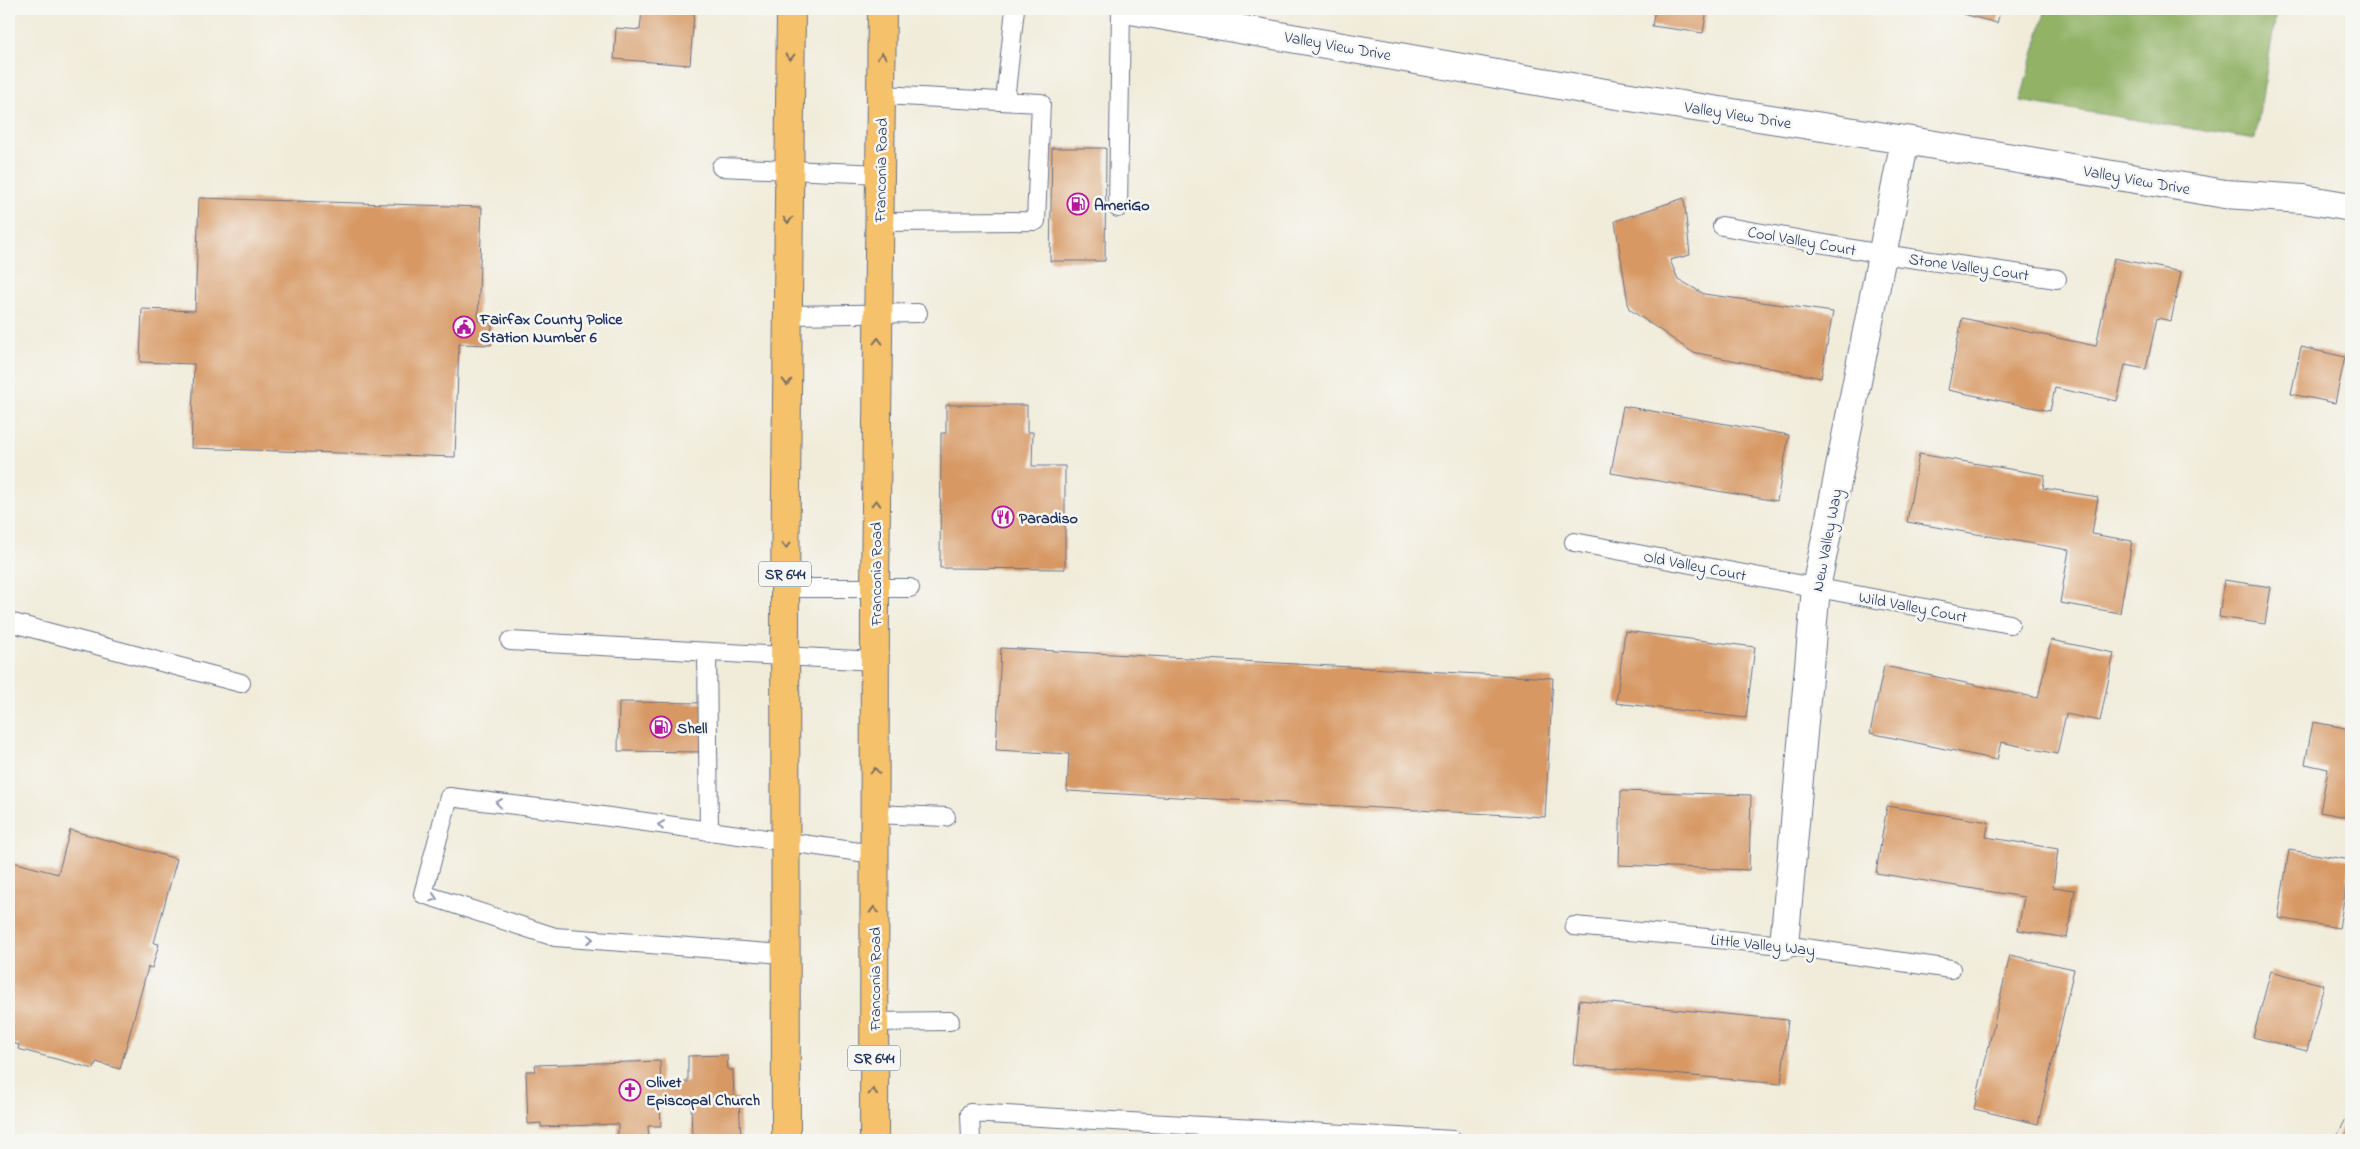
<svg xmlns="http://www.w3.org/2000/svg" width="2360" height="1149" font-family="'Indie Flower',sans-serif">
<rect width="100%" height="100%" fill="#f6f6f2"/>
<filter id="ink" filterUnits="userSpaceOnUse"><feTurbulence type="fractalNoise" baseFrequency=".02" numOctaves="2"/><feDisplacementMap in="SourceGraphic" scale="10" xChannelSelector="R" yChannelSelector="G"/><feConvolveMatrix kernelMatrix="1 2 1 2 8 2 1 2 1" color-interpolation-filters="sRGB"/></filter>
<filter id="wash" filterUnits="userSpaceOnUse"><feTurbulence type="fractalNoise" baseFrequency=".0096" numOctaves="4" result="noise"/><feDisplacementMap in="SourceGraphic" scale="20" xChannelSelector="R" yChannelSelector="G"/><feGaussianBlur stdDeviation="1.12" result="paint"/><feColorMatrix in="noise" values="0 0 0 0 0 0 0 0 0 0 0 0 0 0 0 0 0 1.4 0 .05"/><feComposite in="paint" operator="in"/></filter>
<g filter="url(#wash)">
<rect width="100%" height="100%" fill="#f1ecda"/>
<!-- forest -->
<path fill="#92b266" stroke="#567062" d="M2046 9H2277L2255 139 2020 101Z"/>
<g id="blocks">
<!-- building -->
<path fill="#d79863" d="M642 9 694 13 690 65 614 59 616 28 640 30Z
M1655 9H1707L1703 33 1652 26Z
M1952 9H2001L1997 23 1952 11Z
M1052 148H1106L1105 261H1050Z
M199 198 482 207 478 321H492L491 345 459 344 455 457 191 448 194 364 140 362 142 309 195 311Z
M1684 198 1690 255 1670 260 1678 279 1704 294 1833 312 1821 378 1692 352 1629 309 1615 221Z
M2114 258 2181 272 2171 321 2157 318 2146 369 2125 365 2117 401 2055 388 2050 411 1948 390 1962 318 2096 346Z
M2301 347 2345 357 2335 403 2291 394Z
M946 405H1027V432H1033L1032 466H1065V569L940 568 941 433H946Z
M1623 406 1789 435 1777 501 1611 473Z
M1919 454 2045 475 2043 488 2098 497 2092 534 2132 541 2120 613 2060 603 2069 550 1907 522Z
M2224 580 2271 587 2265 624 2219 617Z
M1625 631 1755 647 1746 718 1616 703Z
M2051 640 2114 653 2100 721 2066 714 2057 754 2001 742 1997 760 1870 733 1884 666 2038 698Z
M1001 648 1553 678 1545 817 1067 791 1069 754 996 750Z
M619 702 704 703 703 752 618 751Z
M2313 722 2351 729V818L2320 812 2328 769 2305 764Z
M1621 791 1751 795 1749 870 1619 865Z
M1887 806 1989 822 1986 837 2058 849 2053 887 2075 890 2067 938 2018 930 2024 897 1876 873Z
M70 830 177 859 154 943 159 944 152 968 148 967 120 1069 96 1062 94 1069 18 1049 19 1045 9 1042V861L58 874Z
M2289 850 2351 860 2339 928 2278 918Z
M2010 955 2074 969 2038 1124 1974 1109Z
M2271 971 2324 985 2307 1051 2253 1037Z
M1579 1000 1788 1020 1781 1084 1573 1065Z
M727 1055 728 1070H733L734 1098H739L741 1140H692L691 1102 660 1103 661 1126H648L649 1140H614V1135L618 1134V1124L541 1127V1123L528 1124 526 1071H536L535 1065 660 1061 661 1083 688 1082V1056Z
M2348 1115 2351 1117V1140H2335Z"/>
</g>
</g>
<g filter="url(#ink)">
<use href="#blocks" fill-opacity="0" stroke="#667189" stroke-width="1"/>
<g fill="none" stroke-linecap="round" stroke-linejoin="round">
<!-- lane casing -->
<g stroke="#667189" stroke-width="20">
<path id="lane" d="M1005 101 1015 9
M721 167 880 174
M1118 208 1121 9
M879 222 1036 221 1041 103 881 95
M1722 226 1882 254 2057 279
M788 315 918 313
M1574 542 2010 624
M785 588H910
M9 622 241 683
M510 641 875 661
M707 652 709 832
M874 814 946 817
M1574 926 1784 945 1951 969
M784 954 555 937 423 894 449 797 588 814 874 854
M874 1022 950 1021
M971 1140 970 1113 1453 1140"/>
</g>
<!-- street casing -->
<g stroke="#667189" stroke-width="30">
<path id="street" d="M1125 9 1611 94 1905 140 2225 194 2304 199 2351 207
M1784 945 1816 588 1905 140"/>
</g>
<!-- primary casing -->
<g stroke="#667189" stroke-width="30">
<path id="primary" d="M786 1140 785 588 791 9
M874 1140 875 587 882 9"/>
</g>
<!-- lane -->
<use href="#lane" stroke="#fff" stroke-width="18"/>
<!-- street -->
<use href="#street" stroke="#fff" stroke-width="28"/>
<!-- primary -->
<use href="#primary" stroke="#f5c16b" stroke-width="28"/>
</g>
<!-- one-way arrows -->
<defs><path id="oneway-chevron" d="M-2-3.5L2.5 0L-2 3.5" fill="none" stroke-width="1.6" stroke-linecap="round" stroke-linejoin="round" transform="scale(1.25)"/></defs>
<g stroke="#7d7164">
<use href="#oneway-chevron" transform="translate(882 56) rotate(-89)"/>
<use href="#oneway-chevron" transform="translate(790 57) rotate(91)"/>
<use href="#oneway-chevron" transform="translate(788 220) rotate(90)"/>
<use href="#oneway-chevron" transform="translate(878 341) rotate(-89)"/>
<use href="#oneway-chevron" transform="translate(787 382) rotate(91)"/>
<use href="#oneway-chevron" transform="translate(876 503) rotate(-89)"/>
<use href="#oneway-chevron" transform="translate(786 545) rotate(91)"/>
<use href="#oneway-chevron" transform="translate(875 771) rotate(-90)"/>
<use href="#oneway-chevron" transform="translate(874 910) rotate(-91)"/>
<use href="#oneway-chevron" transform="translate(873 1092) rotate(-89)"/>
</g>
<g stroke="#8d97ae">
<use href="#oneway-chevron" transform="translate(499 803) rotate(-173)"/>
<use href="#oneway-chevron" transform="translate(661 825) rotate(-172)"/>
<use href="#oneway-chevron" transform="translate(434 898) rotate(18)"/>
<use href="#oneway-chevron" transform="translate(590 939) rotate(4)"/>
</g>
</g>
<!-- icons -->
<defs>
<g id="fuel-ring" transform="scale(1.125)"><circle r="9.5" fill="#f6f6f2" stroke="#b5179e" stroke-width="1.5"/><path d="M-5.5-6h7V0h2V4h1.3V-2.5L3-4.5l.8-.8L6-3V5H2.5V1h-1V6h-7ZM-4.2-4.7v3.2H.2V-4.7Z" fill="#b5179e"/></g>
<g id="civic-ring" transform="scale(1.125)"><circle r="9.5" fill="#f6f6f2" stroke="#b5179e" stroke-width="1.5"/><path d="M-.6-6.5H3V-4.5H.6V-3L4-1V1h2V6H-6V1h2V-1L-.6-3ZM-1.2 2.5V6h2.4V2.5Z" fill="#b5179e"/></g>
<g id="restaurant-ring" transform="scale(1.125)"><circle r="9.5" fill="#f6f6f2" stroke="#b5179e" stroke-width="1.5"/><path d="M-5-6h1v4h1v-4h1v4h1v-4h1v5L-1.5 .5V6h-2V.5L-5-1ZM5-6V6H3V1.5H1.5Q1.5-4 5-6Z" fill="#b5179e"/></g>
<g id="church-ring" transform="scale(1.125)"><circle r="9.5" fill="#f6f6f2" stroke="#b5179e" stroke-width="1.5"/><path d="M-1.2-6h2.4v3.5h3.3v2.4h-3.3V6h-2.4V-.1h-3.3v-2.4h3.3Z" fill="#b5179e"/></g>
</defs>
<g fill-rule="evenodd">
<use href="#fuel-ring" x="1078" y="204"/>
<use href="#civic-ring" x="464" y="327"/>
<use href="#restaurant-ring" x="1003" y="517"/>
<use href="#fuel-ring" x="661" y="727"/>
<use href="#church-ring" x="630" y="1090"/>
</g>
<g text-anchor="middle" stroke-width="5" stroke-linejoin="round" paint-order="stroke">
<!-- shield labels -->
<g fill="#f6f6f2" stroke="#5d6b8a" stroke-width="1">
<rect x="759" y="561.5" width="52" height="25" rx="4"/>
<rect x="848" y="1045.5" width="52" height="25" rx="4"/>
</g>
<g font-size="15" font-weight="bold" fill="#1b2f5e">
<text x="785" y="579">SR 644</text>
<text x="874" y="1063">SR 644</text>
</g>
<!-- street labels -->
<g font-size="16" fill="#1b2f5e" stroke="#f6f6f2">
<text transform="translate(1338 45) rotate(10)" y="6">Valley View Drive</text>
<text transform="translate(1738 114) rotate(9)" y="6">Valley View Drive</text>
<text transform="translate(880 170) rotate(-89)" y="6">Franconia Road</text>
<text transform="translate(2137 179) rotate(10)" y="6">Valley View Drive</text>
<text transform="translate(1802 240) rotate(10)" y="6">Cool Valley Court</text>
<text transform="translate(1969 266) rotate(8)" y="6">Stone Valley Court</text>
<text transform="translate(1826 540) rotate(-79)" y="6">New Valley Way</text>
<text transform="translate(1695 565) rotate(11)" y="6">Old Valley Court</text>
<text transform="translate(875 574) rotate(-90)" y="6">Franconia Road</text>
<text transform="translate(1913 606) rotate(11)" y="6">Wild Valley Court</text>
<text transform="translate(1763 944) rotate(6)" y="6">Little Valley Way</text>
<text transform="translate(874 979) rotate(-90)" y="6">Franconia Road</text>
</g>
<!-- poi labels -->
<g font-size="16" font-weight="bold" fill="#1b2f5e" stroke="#f6f6f2" text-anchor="start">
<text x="1094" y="210">AmeriGo</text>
<text x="480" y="324">Fairfax County Police<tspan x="480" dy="18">Station Number 6</tspan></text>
<text x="1019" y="523">Paradiso</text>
<text x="677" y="733">Shell</text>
<text x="646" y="1087">Olivet<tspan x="646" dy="18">Episcopal Church</tspan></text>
</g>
</g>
<!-- margin -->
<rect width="2360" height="1149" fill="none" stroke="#f6f6f2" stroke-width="30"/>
</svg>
